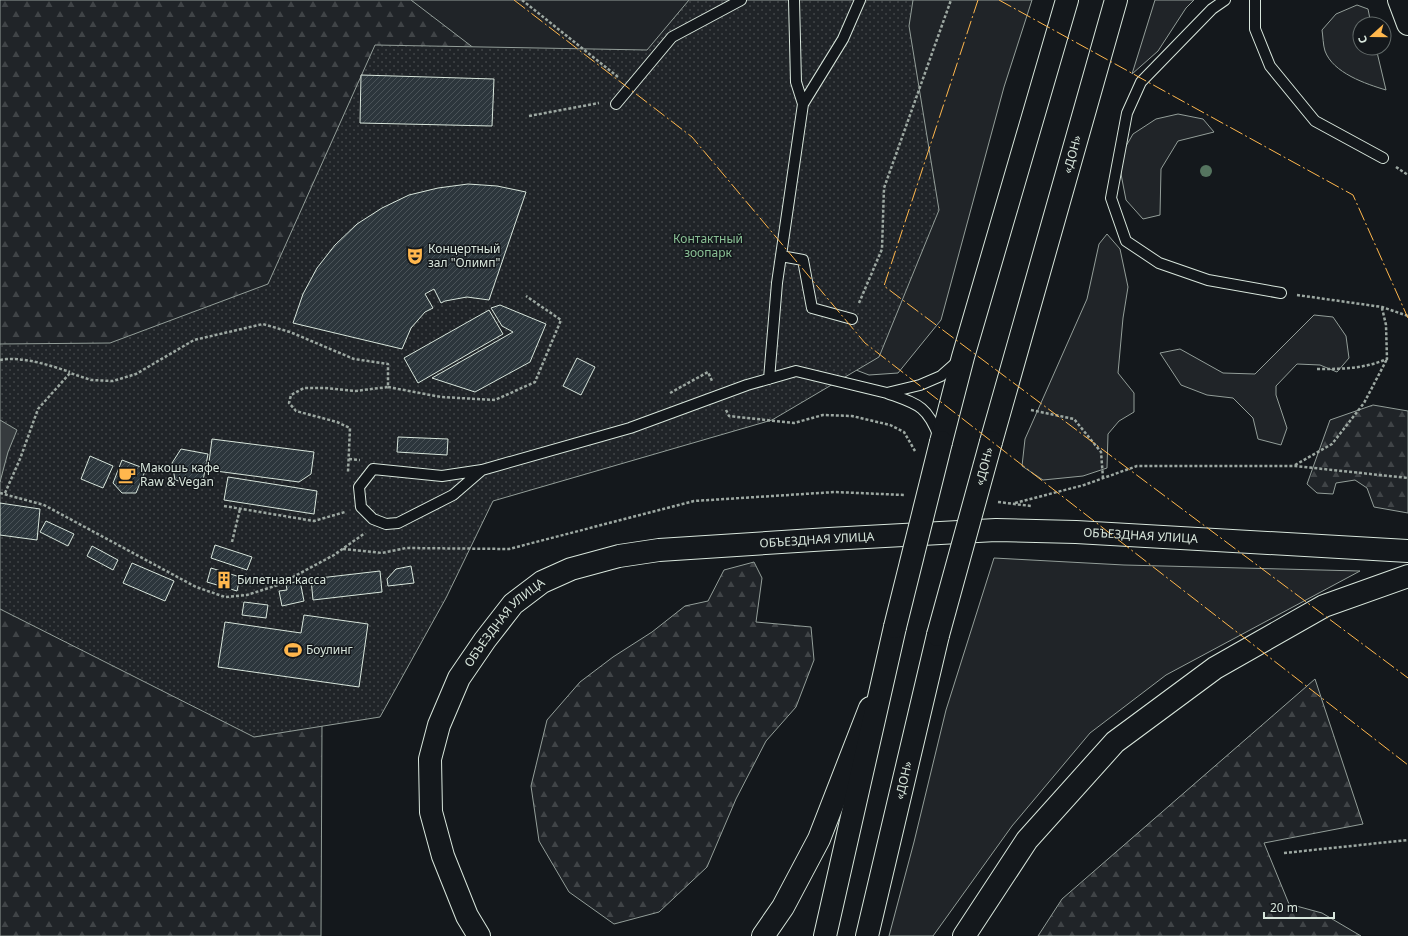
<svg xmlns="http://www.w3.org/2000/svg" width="1408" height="936" font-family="'Noto Sans',sans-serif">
<defs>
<pattern id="forest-firs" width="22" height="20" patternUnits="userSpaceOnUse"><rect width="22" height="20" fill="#202428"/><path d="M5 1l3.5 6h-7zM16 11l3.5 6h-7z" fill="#404447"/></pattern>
<pattern id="park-dots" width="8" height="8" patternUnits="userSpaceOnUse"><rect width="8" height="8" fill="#202428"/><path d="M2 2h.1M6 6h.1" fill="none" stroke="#404447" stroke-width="1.8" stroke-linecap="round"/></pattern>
<pattern id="building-hatch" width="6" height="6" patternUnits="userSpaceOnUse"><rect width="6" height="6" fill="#2c363c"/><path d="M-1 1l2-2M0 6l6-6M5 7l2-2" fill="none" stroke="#4a5358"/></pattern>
</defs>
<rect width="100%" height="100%" fill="#14181c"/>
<!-- grass -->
<path fill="#202428" stroke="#939e99" d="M411 0H765L722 324Z
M866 0H1032L1004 87 941 320 898 373 869 375 822 357Z
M1155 0H1194L1186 8 1158 51 1132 74Z
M1357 5 1368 9 1371 24H1360V48H1376L1386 90C1366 84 1333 73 1325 51 1323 45 1323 36 1322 30L1336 14Z
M1178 114 1203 119 1214 132 1178 141 1161 169 1160 215 1143 219 1126 200 1121 174 1122 153 1133 134 1156 119Z
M1107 234 1120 249 1128 287 1123 318 1118 373 1134 393V412L1119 421 1108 434 1107 468 1083 476 1043 480 1022 466 1025 439 1087 299 1099 244Z
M1314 315 1333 317 1346 336 1349 358 1337 372 1320 365 1297 364 1276 386V395L1287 428 1281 445 1258 439 1253 418 1233 398 1207 395 1181 385 1160 353 1180 349 1223 373 1255 374Z
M994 558 1124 565 1360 571 1166 675 1090 733 1012 826 933 936H889L914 842 946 710Z"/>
<!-- forest -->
<path fill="url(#forest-firs)" stroke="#939e99" d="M0 0H411L560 114 722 324 0 409Z
M1373 405 1408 411V513L1374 507 1367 488 1355 480 1336 483 1333 494 1317 493 1307 484 1330 420Z
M0 561 322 724 321 936H0Z
M754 562 762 578 756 622 811 627 814 660 796 707 766 741 736 799 707 867 659 912 614 924 569 892 539 841 531 786 547 720 580 682 613 657 652 632 685 606 708 601 724 570Z
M1315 679 1363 824 1264 843 1289 904 1322 913 1361 936H1038L1062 899Z"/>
<!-- park -->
<path fill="url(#park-dots)" stroke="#939e99" d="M689 0H913L909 26 939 210 879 357 772 420 493 501 446 598 380 717 254 737 0 609V344L110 343 268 284 375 45 647 50Z"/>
<!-- water -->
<path fill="#363b3e" stroke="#939e99" d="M0 420 17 430 8 452 0 482Z"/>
<!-- building -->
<path fill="url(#building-hatch)" stroke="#d8e6dc" d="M361 75 494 79 492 126 360 123Z
M468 184 497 186 526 192 489 300 467 297 445 301 441 303 434 289 425 294 433 308 425 312 411 328 402 349 293 323 303 294 317 268 335 245 357 224 382 208 409 195 438 188Z
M500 305 546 324 530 362 475 392 432 378 513 332 502 326 491 308Z
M489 310 503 334 418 383 404 358Z
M577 358 595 367 581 395 563 386Z
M398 437 448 439 447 455 397 452Z
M212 439 314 452 311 474 299 482 208 470Z
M181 449 208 454 202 486 175 480 172 463Z
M90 456 113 466 103 488 81 479Z
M122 460 146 469 136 493H122L113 483Z
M228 477 317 491 314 514 224 500Z
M0 503 40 509 37 540 0 535Z
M46 521 74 534 68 546 40 532Z
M215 545 252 557 247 570 211 558Z
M92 546 118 560 113 570 87 556Z
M132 563 174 581 165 601 123 583Z
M411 566 414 583 388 586 387 579 396 569Z
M211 568 240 577 237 591 207 582Z
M380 571 382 592 313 600 311 579Z
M300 581 304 601 282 606 279 591 287 590 286 584Z
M244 602 268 605 266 618 242 615Z
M304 615 368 624 359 687 218 667 225 622 301 633Z"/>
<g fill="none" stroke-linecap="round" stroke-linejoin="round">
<!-- lane casing -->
<g stroke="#d8e6dc" stroke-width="12">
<path id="lane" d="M794 0 796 82 803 104
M1225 0 1212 9 1141 82 1127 113 1111 198 1126 241 1159 263 1208 280 1281 293
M1255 0V29L1270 66 1315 121 1383 158
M616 104 672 37 741 0
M781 256 803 260 812 308 852 319
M769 379 777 283 803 104 843 39 860 0
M939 437C927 405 917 404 887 393L920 385 941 376 958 361
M482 470 453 495 398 523 386 524 373 519 361 507 359 487 373 469 442 476 482 470 630 428 747 385 796 371 887 393"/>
</g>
<!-- secondary casing -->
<g stroke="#d8e6dc" stroke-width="24">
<g id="secondary">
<path d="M1399 0 1408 24"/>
<path id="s1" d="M479 936 467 916 443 856 431 812 430 759 439 725 459 678 485 640 513 604 542 582 571 569 619 556 659 550 829 539 996 530 1076 532 1408 551"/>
<path d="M763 936 783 907 819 839 870 708"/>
<path d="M964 936 1027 840 1115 742 1215 668 1324 606 1408 576"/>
</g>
</g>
<!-- highway casing -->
<g stroke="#d8e6dc" stroke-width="24">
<g id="highway">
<path d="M941 442 963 357 1067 0"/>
<path id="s2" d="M991 442 1116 0"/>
<path d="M825 936 895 627"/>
<path id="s3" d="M867 936 938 635"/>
</g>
</g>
<!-- path -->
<path stroke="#9da8a2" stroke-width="2.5" stroke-dasharray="3 2" stroke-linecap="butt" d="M522 0 618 77
M529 116 599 103
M1396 167 1408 175
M1297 295 1382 307 1408 316
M859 303 882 249 884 188 951 0
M0 360C22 356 49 365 70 372
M1317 369C1342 369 1363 369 1387 359L1386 325 1382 308
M388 387 441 397 495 400 535 382 561 320 526 296
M670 393 708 372 712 381
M726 410 729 416 794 423 823 415 852 416 890 425 904 432 915 451
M1031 410 1074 419 1101 452 1103 478
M349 459 360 460
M1295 465 1332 444 1364 403 1387 359
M0 493 44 505 196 587 225 597 247 595 278 585 334 555 365 533
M5 493 20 459 38 409 70 373 91 380 113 381 136 374 194 340 263 324 290 332 354 359 388 364V387L355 391 325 388H304L291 395 289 403 296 411 337 422 350 428 348 472
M998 502 1031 506
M1015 503 1084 485 1137 466H1295L1408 478
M224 506 314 521 345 512
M232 542 240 509
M343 549 382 553 406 548 509 549 694 501 835 492 904 495
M1284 853 1408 840"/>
<!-- lane -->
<use href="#lane" stroke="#14181c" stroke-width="10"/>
<!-- secondary -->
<use href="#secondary" stroke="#14181c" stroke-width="22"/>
<!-- highway -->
<use href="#highway" stroke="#14181c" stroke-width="22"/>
<!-- highway-bridge casing -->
<g stroke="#d8e6dc" stroke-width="24" stroke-linecap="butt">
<g id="highway-bridge">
<path d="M895 627 941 442"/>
<path id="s4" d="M938 635 991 442"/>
</g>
</g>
<!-- highway-bridge -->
<use href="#highway-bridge" stroke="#14181c" stroke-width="22"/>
<!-- power -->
<path stroke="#ffb74d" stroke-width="1" stroke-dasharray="14 3 2 3" stroke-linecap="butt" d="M514 0 692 137 865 343 1408 765
M978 0 884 286 1408 678
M999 0 1353 195 1408 318"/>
</g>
<!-- trees -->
<circle fill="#55745f" cx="1206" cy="171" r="6"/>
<!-- icons -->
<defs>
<g id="theatre-bare" transform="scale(1.38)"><path d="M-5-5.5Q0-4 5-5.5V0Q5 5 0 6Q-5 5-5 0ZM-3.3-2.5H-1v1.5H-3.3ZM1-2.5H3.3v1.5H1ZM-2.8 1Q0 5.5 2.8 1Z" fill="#ffb74d" stroke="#14181c" stroke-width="2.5" paint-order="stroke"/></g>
<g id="cafe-bare" transform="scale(1.38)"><path d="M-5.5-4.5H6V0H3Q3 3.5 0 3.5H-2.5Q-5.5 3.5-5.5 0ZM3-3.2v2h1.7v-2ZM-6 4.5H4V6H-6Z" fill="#ffb74d" stroke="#14181c" stroke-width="2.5" paint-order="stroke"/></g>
<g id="building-bare" transform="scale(1.38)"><path d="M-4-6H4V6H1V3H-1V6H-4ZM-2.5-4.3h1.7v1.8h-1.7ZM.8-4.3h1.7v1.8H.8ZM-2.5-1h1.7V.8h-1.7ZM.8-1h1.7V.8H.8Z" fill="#ffb74d" stroke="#14181c" stroke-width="2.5" paint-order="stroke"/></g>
<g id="stadium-bare" transform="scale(1.38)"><path d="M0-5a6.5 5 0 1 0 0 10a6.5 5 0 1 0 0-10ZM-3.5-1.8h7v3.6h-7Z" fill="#ffb74d" stroke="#14181c" stroke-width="2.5" paint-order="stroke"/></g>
</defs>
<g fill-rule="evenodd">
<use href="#theatre-bare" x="415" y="256"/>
<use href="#cafe-bare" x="127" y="475"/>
<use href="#building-bare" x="224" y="580"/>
<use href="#stadium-bare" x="293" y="650"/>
</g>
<g text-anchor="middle" stroke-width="3" stroke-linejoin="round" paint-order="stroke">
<!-- street labels -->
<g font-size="12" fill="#d8e6dc" stroke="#14181c">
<text dy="4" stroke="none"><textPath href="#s2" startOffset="299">«ДОН»</textPath></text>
<text dy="4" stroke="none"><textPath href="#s4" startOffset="175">«ДОН»</textPath></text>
<text dy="4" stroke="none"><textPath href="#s1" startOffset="1005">ОБЪЕЗДНАЯ УЛИЦА</textPath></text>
<text dy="4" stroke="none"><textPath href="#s1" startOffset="681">ОБЪЕЗДНАЯ УЛИЦА</textPath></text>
<text dy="4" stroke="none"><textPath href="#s1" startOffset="345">ОБЪЕЗДНАЯ УЛИЦА</textPath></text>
<text dy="4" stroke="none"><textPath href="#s3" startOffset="160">«ДОН»</textPath></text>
</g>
<!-- park labels -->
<g font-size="12" fill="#8ac095" stroke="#14181c">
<text x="708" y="243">Контактный<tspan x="708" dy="14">зоопарк</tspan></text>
</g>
<!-- poi labels -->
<g font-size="12" fill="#d8e6dc" stroke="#14181c" text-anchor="start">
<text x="428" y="253">Концертный<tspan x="428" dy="14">зал "Олимп"</tspan></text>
<text x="140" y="472">Макошь кафе<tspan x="140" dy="14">Raw &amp; Vegan</tspan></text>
<text x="237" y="584">Билетная касса</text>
<text x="306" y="654">Боулинг</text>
</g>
</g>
<!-- north arrow -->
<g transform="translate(1372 36) rotate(249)"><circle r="19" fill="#14181c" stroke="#626a69"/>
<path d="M0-3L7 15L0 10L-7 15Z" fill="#ffb74d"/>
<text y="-6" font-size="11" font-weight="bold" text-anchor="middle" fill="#d8e6dc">С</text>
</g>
<!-- scale -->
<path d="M1264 912v6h70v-6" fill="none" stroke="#d8e6dc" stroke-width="2"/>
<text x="1270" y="912" font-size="12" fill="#d8e6dc" stroke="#14181c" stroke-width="3" paint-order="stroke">20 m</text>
</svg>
